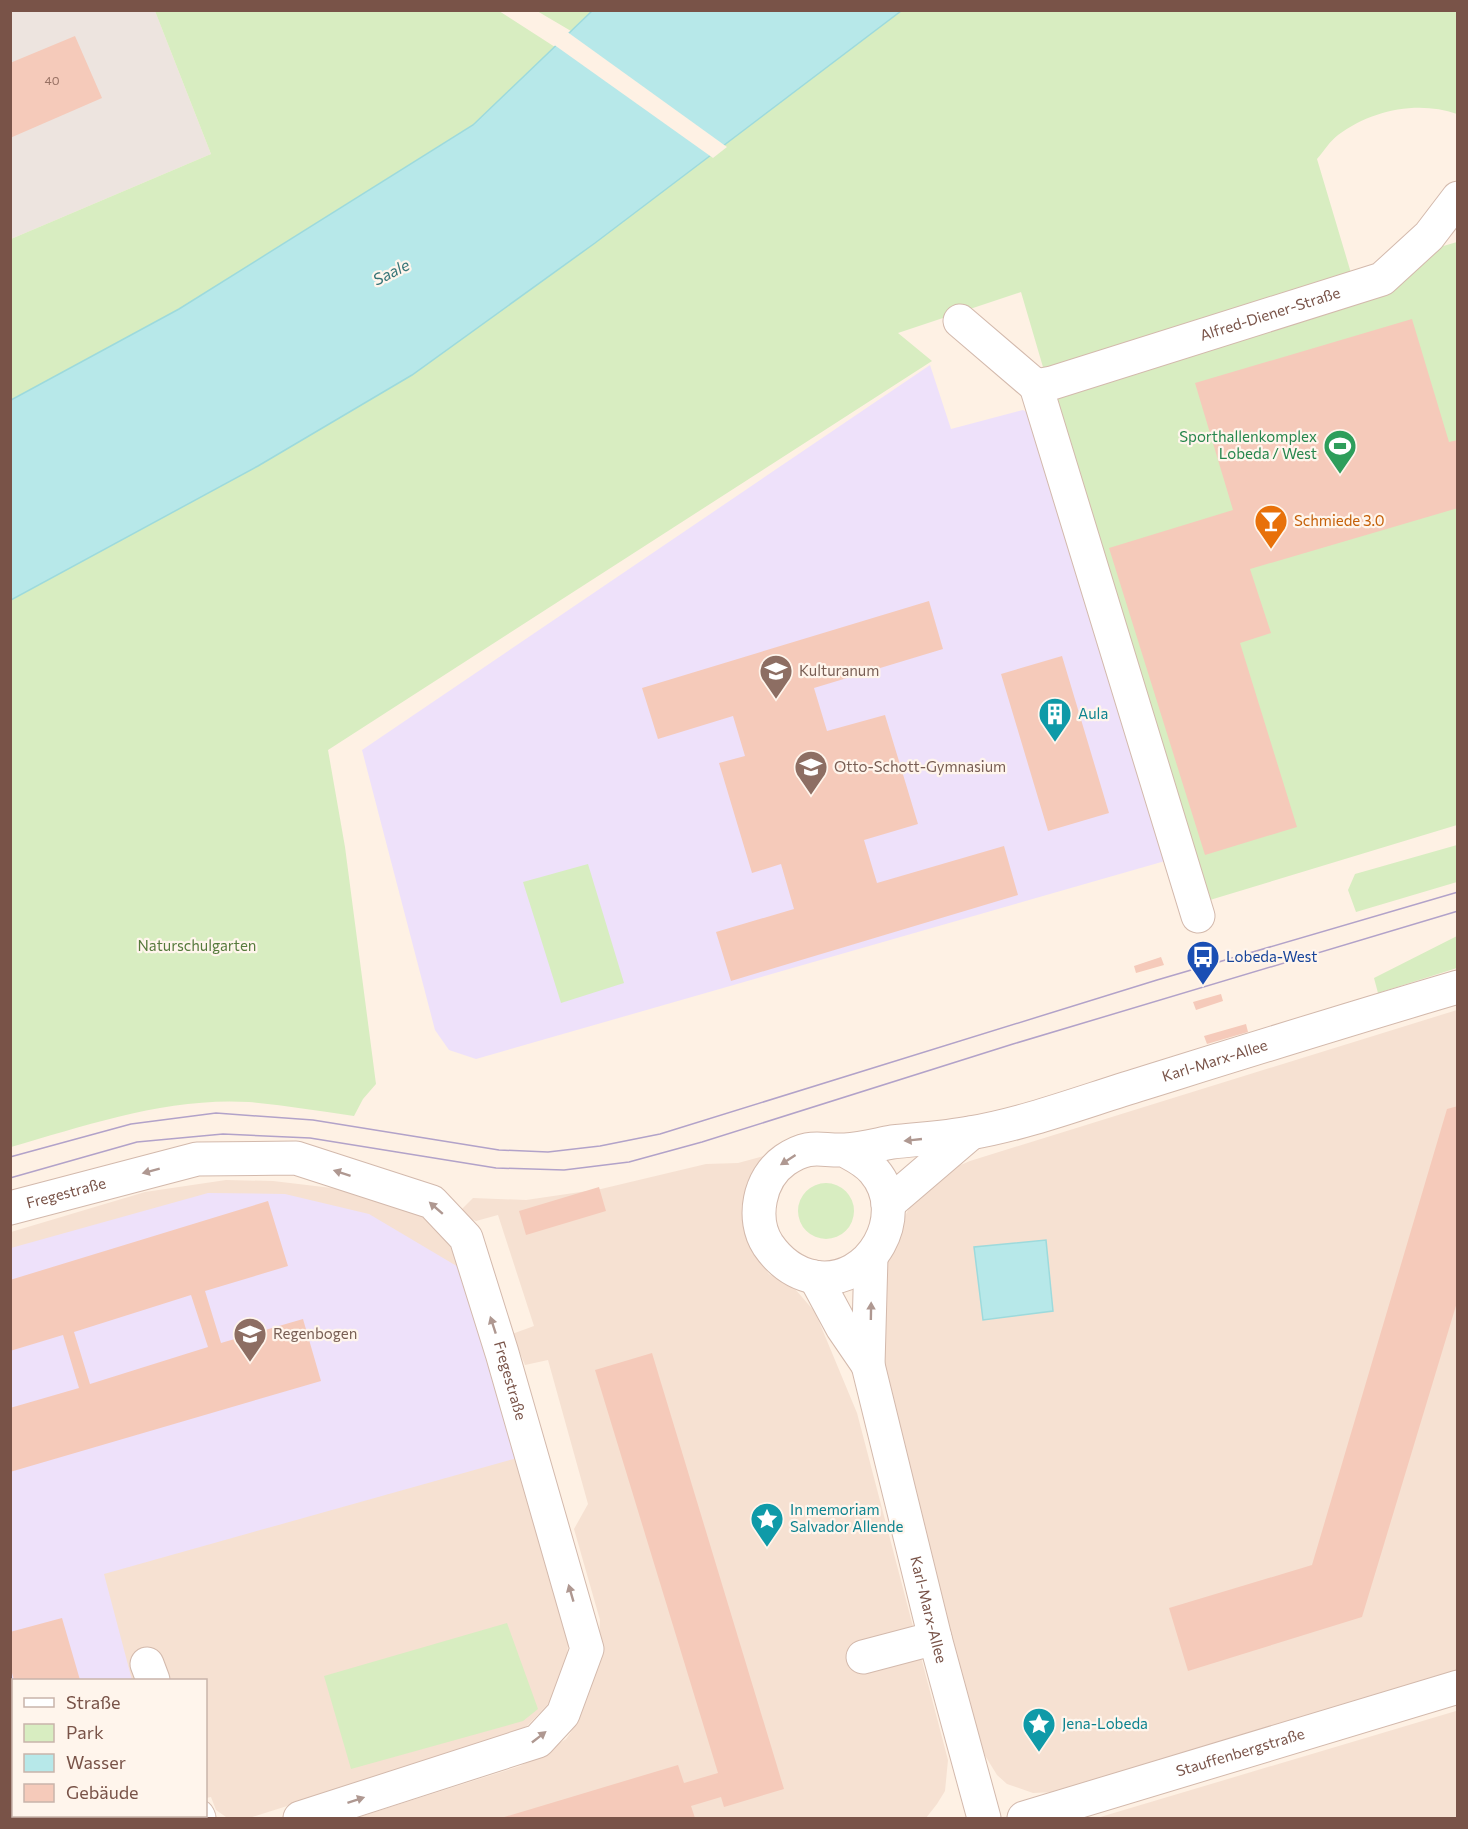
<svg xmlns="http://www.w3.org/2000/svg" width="1468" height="1829" font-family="Commissioner,sans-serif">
<rect width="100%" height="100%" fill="#fef1e4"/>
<!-- residential -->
<path fill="#f6e1d2" d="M1457 1010V1671L1056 1792 1033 1793 1007 1784 997 1775 981 1749 893 1414 877 1344 880 1276 906 1214 915 1197 949 1170 970 1161Z
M764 1156 748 1181 744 1198 756 1256 769 1274 795 1289 815 1312 857 1413 948 1760 945 1791 937 1804 926 1818H356L520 1766 543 1754 566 1739 578 1722 598 1664 600 1620 574 1529 588 1504 548 1360 525 1365 512 1334 534 1326 498 1215 476 1221 458 1213 473 1198 526 1200 601 1189 706 1164 738 1163Z
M226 1180 273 1181 332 1188 365 1193 415 1208 451 1244 569 1635 566 1666 549 1703 528 1725 514 1734 249 1818 226 1817 216 1810 211 1797 206 1798V1680H14V1816H182L183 1818H11V1232L145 1192Z
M1456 1711 1457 1818H1097Z"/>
<!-- industrial -->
<path fill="#ede4df" d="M11 11H155L211 154 11 239Z"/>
<!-- education -->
<path fill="#eee1fa" d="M930 365 951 429 1023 410 1030 414 1165 861 476 1059 449 1050 435 1030 362 750Z
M208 1193 285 1194 369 1214 460 1268 517 1458 104 1574 132 1680H14V1816H167L168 1818H11V1248Z"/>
<!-- green -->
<path fill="#d8edc1" d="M155 11H499L555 47 473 125 179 309 11 400V239L211 154Z
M537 11H592L571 31Z
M901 11H1457V114C1419 100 1371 110 1338 135 1330 141 1324 151 1317 159L1351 273 1457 242V825L1200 903 1021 292 898 333 932 361 328 750 345 847 376 1084 363 1099 354 1116C319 1111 284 1105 249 1102 168 1097 87 1125 11 1147V600L258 466 412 375 595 243Z
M1457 845V882L1356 912 1348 890 1355 874Z
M588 864 624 983 561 1003 523 882Z
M1457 936V968L1378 993 1374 978Z
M798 1211a28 28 0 1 1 56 0a28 28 0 1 1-56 0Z
M507 1623 538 1709 523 1721 351 1769 324 1676Z"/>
<!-- water -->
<path fill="#b7e8e9" stroke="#9ddadc" stroke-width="1.5" d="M592 11H901L595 243 412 375 258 466 11 600V400L179 309 473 125Z
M1046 1240 1053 1311 983 1320 974 1247Z"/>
<!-- pier -->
<path fill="#fef1e4" d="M566 31 727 147 713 158 553 44Z"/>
<!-- building -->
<path fill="#f5caba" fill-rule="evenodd" d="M75 36 102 98 10 138V63Z
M1412 319 1449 442 1458 440V508L1250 569 1271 633 1240 643 1297 827 1205 855 1109 548 1233 510 1195 383Z
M929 601 943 649 814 688 827 731 885 715 918 824 864 840 877 883 1004 846 1018 895 731 981 716 932 794 909 781 864 752 873 719 763 745 756 733 716 658 739 642 688Z
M1062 656 1109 813 1048 831 1001 674Z
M1161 957 1164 965 1136 973 1134 966Z
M1221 994 1223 1001 1196 1010 1193 1002Z
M1246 1024 1248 1032 1207 1044 1204 1036Z
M1458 1106V1299L1362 1617 1188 1671 1169 1608 1312 1565 1447 1109Z
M599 1187 606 1211 526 1235 519 1211Z
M268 1201 288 1266 205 1291 221 1343 303 1319 321 1381 10 1472V1408L79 1388 63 1335 10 1351V1280ZM191 1295 208 1347 90 1384 74 1332Z
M652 1353 784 1789 724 1807 721 1797 691 1806 695 1818H501L678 1765 684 1783 718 1773 595 1370Z
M62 1618 80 1680H14L10 1666V1632Z
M53 1816H118L119 1818H54Z"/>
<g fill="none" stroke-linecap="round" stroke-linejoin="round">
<!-- minor casing -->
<g stroke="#d3b9ac" stroke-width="35">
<g id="minor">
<path id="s1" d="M960 321 1036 386 1052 383 1382 279 1429 236 1458 198"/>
<path d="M1036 386 1198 916"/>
<path id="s2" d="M844 1150C855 1156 866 1161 874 1171 911 1214 871 1287 814 1277 794 1273 779 1261 768 1245 751 1219 759 1178 785 1160 811 1143 819 1151 845 1150 861 1149 876 1145 892 1142 918 1139 944 1138 970 1133 1028 1123 1085 1101 1141 1084 1247 1051 1352 1018 1458 987"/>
<path d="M888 1204 971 1133"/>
<path id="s3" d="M10 1208 197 1159 296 1158 432 1202 466 1238 502 1353 587 1649 563 1714 538 1741 300 1818"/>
<path id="s4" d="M871 1257 868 1365 935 1638 984 1818"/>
<path d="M815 1277 842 1327 868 1365"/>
<path d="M863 1657 935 1638"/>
<path d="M147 1664 153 1680"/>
<path d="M198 1816 199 1818"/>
<path id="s5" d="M1024 1818 1458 1687"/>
</g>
</g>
<!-- minor -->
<use href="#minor" stroke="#fff" stroke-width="33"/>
<!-- tram -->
<path stroke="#b2a2c9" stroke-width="1.5" d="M10 1157 131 1124 216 1113 313 1120 499 1150 548 1152 600 1146 660 1134 1157 980 1458 892
M10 1178 137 1142 223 1134 310 1138 496 1168 564 1170 629 1162 702 1142 1013 1044 1458 911"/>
</g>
<!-- one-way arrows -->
<defs><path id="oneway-solid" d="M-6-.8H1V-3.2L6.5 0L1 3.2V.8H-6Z" transform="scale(1.5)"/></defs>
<g fill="#af9891">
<use href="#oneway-solid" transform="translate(913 1140) rotate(174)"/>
<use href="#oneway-solid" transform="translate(788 1160) rotate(147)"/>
<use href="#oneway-solid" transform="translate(151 1171) rotate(165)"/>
<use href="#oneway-solid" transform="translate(342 1173) rotate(-162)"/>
<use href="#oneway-solid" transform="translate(436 1208) rotate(-139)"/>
<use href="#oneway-solid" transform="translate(871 1311) rotate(-89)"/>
<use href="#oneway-solid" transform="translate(493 1325) rotate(-108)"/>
<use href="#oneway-solid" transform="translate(571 1593) rotate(-106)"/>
<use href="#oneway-solid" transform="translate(539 1737) rotate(-38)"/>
<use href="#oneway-solid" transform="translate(356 1800) rotate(-18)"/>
</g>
<!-- icons -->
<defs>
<g id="stadium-pin" transform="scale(1.725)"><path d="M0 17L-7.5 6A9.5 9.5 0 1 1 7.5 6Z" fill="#2e9e5b" stroke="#fff5ec"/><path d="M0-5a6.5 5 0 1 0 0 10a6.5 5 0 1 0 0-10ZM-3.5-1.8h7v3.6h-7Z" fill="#fff"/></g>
<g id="bar-pin" transform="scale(1.725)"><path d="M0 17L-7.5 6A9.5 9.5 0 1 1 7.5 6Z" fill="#e8710a" stroke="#fff5ec"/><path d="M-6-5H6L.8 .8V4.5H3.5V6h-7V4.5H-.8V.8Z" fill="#fff"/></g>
<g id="school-pin" transform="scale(1.725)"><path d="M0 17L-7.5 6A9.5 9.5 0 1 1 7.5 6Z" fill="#8d6e63" stroke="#fff5ec"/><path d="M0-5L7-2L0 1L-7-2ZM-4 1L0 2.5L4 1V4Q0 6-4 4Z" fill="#fff"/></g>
<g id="building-pin" transform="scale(1.725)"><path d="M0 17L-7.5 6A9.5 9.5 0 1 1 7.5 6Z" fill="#0f9aa8" stroke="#fff5ec"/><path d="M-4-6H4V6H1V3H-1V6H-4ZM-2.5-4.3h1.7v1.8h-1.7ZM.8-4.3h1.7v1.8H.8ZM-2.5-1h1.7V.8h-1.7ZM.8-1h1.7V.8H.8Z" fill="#fff"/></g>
<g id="bus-pin" transform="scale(1.725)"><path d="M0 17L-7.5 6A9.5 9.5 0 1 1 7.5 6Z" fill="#1a4fb4" stroke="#fff5ec"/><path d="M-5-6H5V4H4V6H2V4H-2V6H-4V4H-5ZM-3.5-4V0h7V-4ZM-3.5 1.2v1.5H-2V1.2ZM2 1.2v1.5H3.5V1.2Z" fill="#fff"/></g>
<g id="sight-pin" transform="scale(1.725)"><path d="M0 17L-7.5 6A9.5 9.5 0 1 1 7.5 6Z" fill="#0f9aa8" stroke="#fff5ec"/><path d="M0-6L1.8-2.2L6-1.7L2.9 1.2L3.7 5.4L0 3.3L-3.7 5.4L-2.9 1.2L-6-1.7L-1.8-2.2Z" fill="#fff"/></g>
</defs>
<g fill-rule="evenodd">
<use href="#stadium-pin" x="1340" y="446"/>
<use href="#bar-pin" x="1271" y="521"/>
<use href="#school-pin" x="776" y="671"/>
<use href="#building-pin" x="1055" y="714"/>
<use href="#school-pin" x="811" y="767"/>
<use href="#bus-pin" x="1203" y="957"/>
<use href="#school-pin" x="250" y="1334"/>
<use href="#sight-pin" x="767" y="1519"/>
<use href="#sight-pin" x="1039" y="1724"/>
</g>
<g text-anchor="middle" stroke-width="4.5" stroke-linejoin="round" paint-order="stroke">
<!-- number labels -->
<g font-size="12" fill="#987164">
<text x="52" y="85">40</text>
</g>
<!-- street labels -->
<g font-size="15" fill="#795348" stroke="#fff5ec">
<text dy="5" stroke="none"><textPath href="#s1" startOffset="345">Alfred-Diener-Straße</textPath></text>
<text dy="5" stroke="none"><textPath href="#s2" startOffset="789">Karl-Marx-Allee</textPath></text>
<text dy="5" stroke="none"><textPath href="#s3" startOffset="58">Fregestraße</textPath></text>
<text dy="5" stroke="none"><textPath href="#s3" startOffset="634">Fregestraße</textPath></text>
<text dy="5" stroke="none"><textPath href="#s4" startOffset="360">Karl-Marx-Allee</textPath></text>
<text dy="5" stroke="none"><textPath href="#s5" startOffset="226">Stauffenbergstraße</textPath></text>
</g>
<!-- leisure labels -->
<g font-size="15" fill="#27864d" stroke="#fff5ec" text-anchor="end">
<text x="1317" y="442">Sporthallenkomplex<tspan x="1317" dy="17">Lobeda / West</tspan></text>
</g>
<!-- food labels -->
<g font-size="15" fill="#c56008" stroke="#fff5ec" text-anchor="start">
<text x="1294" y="526">Schmiede 3.0</text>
</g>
<!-- education labels -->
<g font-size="15" fill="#785e54" stroke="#fff5ec" text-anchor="start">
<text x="799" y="676">Kulturanum</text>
<text x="834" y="772">Otto-Schott-Gymnasium</text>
<text x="273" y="1339">Regenbogen</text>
</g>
<!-- culture labels -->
<g font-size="15" fill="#0d838f" stroke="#fff5ec" text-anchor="start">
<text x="1078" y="719">Aula</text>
<text x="790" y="1515">In memoriam<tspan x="790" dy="17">Salvador Allende</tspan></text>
<text x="1062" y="1729">Jena-Lobeda</text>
</g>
<!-- park labels -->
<g font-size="15" fill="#567a3c" stroke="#fff5ec">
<text x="197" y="951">Naturschulgarten</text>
</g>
<!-- transit labels -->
<g font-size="15" fill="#164399" stroke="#fff5ec" text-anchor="start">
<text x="1226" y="962">Lobeda-West</text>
</g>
<!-- water labels -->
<g font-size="16" font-style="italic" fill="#377578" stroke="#fff5ec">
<text transform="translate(391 272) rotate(-27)" y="6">Saale</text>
</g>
</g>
<!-- border -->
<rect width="1468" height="1829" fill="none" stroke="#795348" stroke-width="24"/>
<!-- legend -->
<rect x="12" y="1679" width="195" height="138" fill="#fff5ec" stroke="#c9b4aa" stroke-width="1.5"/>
<rect x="24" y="1698" width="30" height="9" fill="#ffffff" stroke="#c9b4aa" stroke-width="1.5"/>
<text x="66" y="1709" font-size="18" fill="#795348">Straße</text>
<rect x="24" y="1724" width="30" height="18" fill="#d8edc1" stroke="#c9b4aa" stroke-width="1.5"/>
<text x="66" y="1739" font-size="18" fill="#795348">Park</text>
<rect x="24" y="1754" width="30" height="18" fill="#b7e8e9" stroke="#c9b4aa" stroke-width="1.5"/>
<text x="66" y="1769" font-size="18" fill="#795348">Wasser</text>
<rect x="24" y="1784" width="30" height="18" fill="#f5caba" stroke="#c9b4aa" stroke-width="1.5"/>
<text x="66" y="1799" font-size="18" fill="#795348">Gebäude</text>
</svg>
